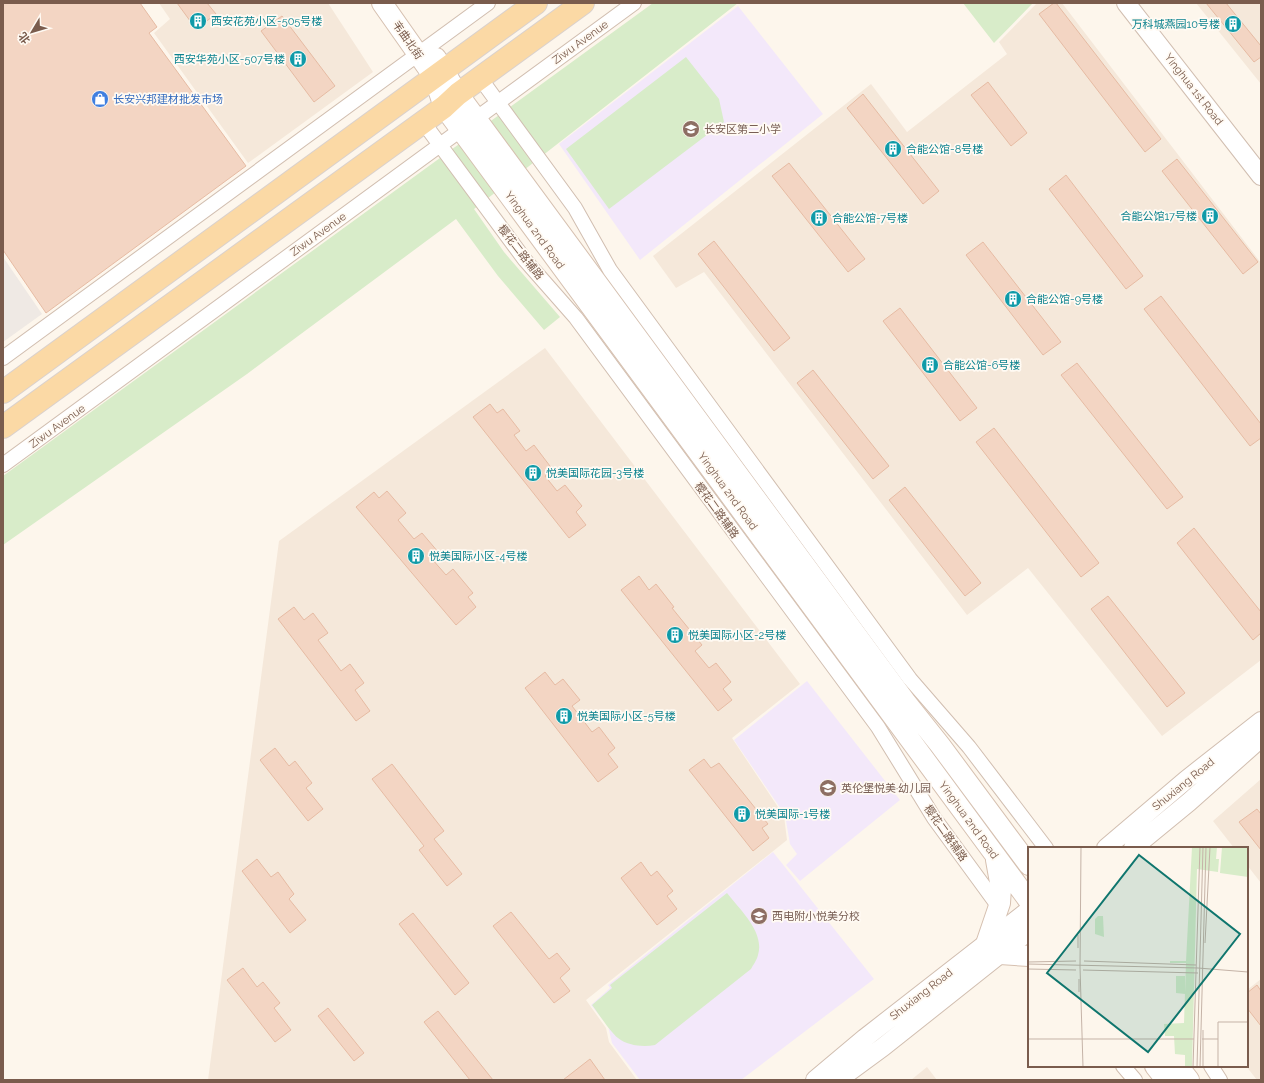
<svg xmlns="http://www.w3.org/2000/svg" width="1264" height="1083" font-family="Raleway,'Noto Sans SC',sans-serif">
<rect width="100%" height="100%" fill="#fdf6ec"/>
<!-- residential -->
<path fill="#f5e8da" d="M159 3H328L373 72 248 163 154 33 170 19Z
M1037 3H1062L1261 263V660L1162 736 1028 568 967 615 704 272 676 288 653 256 871 84 907 132 1007 54 999 42Z
M1196 3H1261V84Z
M545 348 800 684 732 738 784 816 787 840 586 1000 606 1028 609 1042 637 1080H208L279 541Z
M1261 779V883L1247 865V848H1234L1213 821Z
M1261 979V1080H1257L1246 1066 1247 990Z
M927 1067 937 1080H911Z"/>
<!-- industrial -->
<path fill="#efe9e4" d="M3 257 42 314 3 342Z"/>
<!-- education -->
<path fill="#f3e8fa" d="M738 6 823 114 640 260 559 144Z
M807 681 900 800 800 881 786 865 797 854 790 844 785 815 734 740Z
M773 852 874 979 741 1080H640L612 1043 608 1026 591 1005 610 988 608 985Z"/>
<!-- green -->
<path fill="#d8ecc9" d="M653 3H738L474 209 504 252 560 317 544 330 498 276 456 219 247 374 3 545V476Z
M963 3H1033L994 43Z
M686 57 719 99 724 122 609 209 566 149Z
M727 893C740 910 765 932 758 955 757 960 753 965 751 969L655 1045C643 1047 628 1046 618 1038 611 1033 598 1013 592 1005L612 988 610 985Z"/>
<!-- building -->
<path fill="#f3d5c3" stroke="#e6bba3" d="M3 3H140L157 27 149 33 246 166 46 313 3 250Z
M177 3H207L216 14 196 29Z
M1054 3H1056L1161 139 1145 152 1039 14Z
M1206 3H1226L1261 46V57L1254 62Z
M282 16 335 86 314 102 261 31Z
M988 82 1027 133 1011 146 971 95Z
M863 94 939 191 923 204 847 108Z
M1177 159 1258 262 1243 274 1162 171Z
M789 163 865 259 848 272 772 176Z
M1066 175 1143 276 1126 289 1049 189Z
M714 241 790 338 774 351 698 254Z
M983 242 1061 342 1043 355 966 255Z
M1161 296 1261 424V438L1250 446 1144 309Z
M900 308 977 408 960 421 883 321Z
M1077 363 1183 497 1167 509 1061 375Z
M813 370 889 466 873 479 797 383Z
M490 404 497 413 503 409 520 431 514 435 526 451 534 445 553 470 545 476 557 491 565 485 582 506 576 512 586 525 569 538 473 417Z
M994 428 1099 563 1081 577 976 442Z
M905 487 981 583 965 596 889 500Z
M387 491 406 513 398 520 414 539 422 533 439 553 432 559 446 575 453 569 473 593 468 597 476 607 456 625 356 507 374 492 379 498Z
M1194 528 1261 612V633L1253 640 1177 543Z
M639 576 649 590 656 584 674 607 672 608 702 645 695 651 709 668 716 663 731 682 723 689 732 700 718 711 621 590Z
M1108 596 1185 693 1167 707 1091 609Z
M294 607 304 620 313 613 328 633 318 640 341 671 350 664 364 683 355 690 370 711 356 721 278 619Z
M545 672 555 685 563 679 580 700 572 706 592 732 599 727 615 748 608 754 618 767 598 782 525 688Z
M275 748 289 766 295 761 312 783 306 788 323 809 308 821 260 760Z
M704 759 711 768 719 763 768 824 762 828 769 838 753 851 689 770Z
M392 764 444 831 434 839 462 874 447 886 419 850 424 846 372 779Z
M1257 809 1261 814V850L1239 822Z
M257 859 271 877 278 872 294 894 289 899 306 920 290 933 242 871Z
M641 862 651 876 657 871 673 891 667 896 677 909 657 925 621 878Z
M511 912 549 959 557 953 570 969 560 978 570 991 554 1003 493 926Z
M413 913 469 983 455 995 399 924Z
M243 968 257 987 263 982 280 1003 274 1008 291 1030 275 1042 227 980Z
M1257 985 1261 991V1026L1247 1008V993Z
M328 1008 364 1053 354 1061 318 1016Z
M438 1011 493 1080H470L424 1022Z
M590 1059 605 1080H563Z"/>
<g fill="none" stroke-linecap="round" stroke-linejoin="round">
<!-- minor casing -->
<g stroke="#d1beb0" stroke-width="16">
<path id="minor" d="M480 78 575 208 610 270 910 679 969 747 1046 848
M423 122 525 260 576 318 878 727 934 818 999 907
M3 358 488 3
M3 465 634 3
M1123 1066 1135 1080
M1211 1066 1220 1080"/>
</g>
<!-- tertiary casing -->
<g stroke="#d1beb0" stroke-width="20">
<path id="tertiary" d="M1126 3 1261 176
M1106 848 1186 780 1261 721
M1133 848 1189 802 1261 738
M815 1080 865 1038 1029 910
M838 1080 883 1047 1029 931"/>
</g>
<!-- secondary casing -->
<g stroke="#d6c0b0" stroke-width="22">
<path id="secondary" d="M382 3 434 77 444 107 1029 901
M436 58 458 94 905 701 940 745 1029 865
M986 944 1000 903 1001 888 996 860
M1000 954 1029 956
M1155 1066 1166 1080
M1178 1066 1189 1080"/>
</g>
<!-- primary casing -->
<g stroke="#dad1cd" stroke-width="24">
<path id="primary" d="M3 392 536 3
M3 427 444 107 458 94 583 3"/>
</g>
<!-- minor -->
<use href="#minor" stroke="#fff" stroke-width="14"/>
<!-- tertiary -->
<use href="#tertiary" stroke="#fff" stroke-width="18"/>
<!-- secondary -->
<use href="#secondary" stroke="#fff" stroke-width="20"/>
<!-- primary -->
<use href="#primary" stroke="#fbd9a5" stroke-width="22"/>
</g>
<!-- icons -->
<defs>
<g id="building-disc" transform="scale(0.9)"><circle r="9.5" fill="#0f9aa8" stroke="#fffaf3"/><path d="M-4-6H4V6H1V3H-1V6H-4ZM-2.5-4.3h1.7v1.8h-1.7ZM.8-4.3h1.7v1.8H.8ZM-2.5-1h1.7V.8h-1.7ZM.8-1h1.7V.8H.8Z" fill="#fff"/></g>
<g id="shop-disc" transform="scale(0.9)"><circle r="9.5" fill="#3f7fe0" stroke="#fffaf3"/><path d="M-5-2.5h2.3a2.7 3.5 0 0 1 5.4 0H5L5.5 6h-11ZM-1.5-2.5h3a1.5 2.3 0 0 0-3 0Z" fill="#fff"/></g>
<g id="school-disc" transform="scale(0.9)"><circle r="9.5" fill="#8d6e63" stroke="#fffaf3"/><path d="M0-5L7-2L0 1L-7-2ZM-4 1L0 2.5L4 1V4Q0 6-4 4Z" fill="#fff"/></g>
</defs>
<g fill-rule="evenodd">
<use href="#building-disc" x="198" y="21"/>
<use href="#building-disc" x="1233" y="24"/>
<use href="#building-disc" x="298" y="59"/>
<use href="#shop-disc" x="100" y="99"/>
<use href="#school-disc" x="691" y="129"/>
<use href="#building-disc" x="893" y="149"/>
<use href="#building-disc" x="1210" y="216"/>
<use href="#building-disc" x="819" y="218"/>
<use href="#building-disc" x="1013" y="299"/>
<use href="#building-disc" x="930" y="365"/>
<use href="#building-disc" x="533" y="473"/>
<use href="#building-disc" x="416" y="556"/>
<use href="#building-disc" x="675" y="635"/>
<use href="#building-disc" x="564" y="716"/>
<use href="#school-disc" x="828" y="788"/>
<use href="#building-disc" x="742" y="814"/>
<use href="#school-disc" x="759" y="916"/>
</g>
<g text-anchor="middle" stroke-width="3.5" stroke-linejoin="round" paint-order="stroke">
<!-- culture labels -->
<g font-size="11" fill="#0d838f" stroke="#fffaf3" text-anchor="start">
<text x="211" y="25">西安花苑小区-505号楼</text>
<text x="1220" y="28" text-anchor="end">万科城燕园10号楼</text>
<text x="285" y="63" text-anchor="end">西安华苑小区-507号楼</text>
<text x="906" y="153">合能公馆-8号楼</text>
<text x="1197" y="220" text-anchor="end">合能公馆17号楼</text>
<text x="832" y="222">合能公馆-7号楼</text>
<text x="1026" y="303">合能公馆-9号楼</text>
<text x="943" y="369">合能公馆-6号楼</text>
<text x="546" y="477">悦美国际花园-3号楼</text>
<text x="429" y="560">悦美国际小区-4号楼</text>
<text x="688" y="639">悦美国际小区-2号楼</text>
<text x="577" y="720">悦美国际小区-5号楼</text>
<text x="755" y="818">悦美国际-1号楼</text>
</g>
<!-- street labels -->
<g font-size="11" fill="#7a5c4d" stroke="#fffaf3">
<text transform="translate(408 40) rotate(55)" y="4">韦曲北街</text>
<text transform="translate(580 42) rotate(-36)" y="4">Ziwu Avenue</text>
<text transform="translate(1194 89) rotate(52)" y="4">Yinghua 1st Road</text>
<text transform="translate(535 230) rotate(54)" y="4">Yinghua 2nd Road</text>
<text transform="translate(318 234) rotate(-36)" y="4">Ziwu Avenue</text>
<text transform="translate(521 252) rotate(52)" y="4">樱花二路辅路</text>
<text transform="translate(57 426) rotate(-36)" y="4">Ziwu Avenue</text>
<text transform="translate(728 491) rotate(54)" y="4">Yinghua 2nd Road</text>
<text transform="translate(717 510) rotate(54)" y="4">樱花二路辅路</text>
<text transform="translate(1183 784) rotate(-39)" y="4">Shuxiang Road</text>
<text transform="translate(969 820) rotate(54)" y="4">Yinghua 2nd Road</text>
<text transform="translate(946 833) rotate(55)" y="4">樱花二路辅路</text>
<text transform="translate(921 994) rotate(-38)" y="4">Shuxiang Road</text>
</g>
<!-- shop labels -->
<g font-size="11" fill="#366cbe" stroke="#fffaf3" text-anchor="start">
<text x="113" y="103">长安兴邦建材批发市场</text>
</g>
<!-- education labels -->
<g font-size="11" fill="#785e54" stroke="#fffaf3" text-anchor="start">
<text x="704" y="133">长安区第二小学</text>
<text x="841" y="792">英伦堡悦美·幼儿园</text>
<text x="772" y="920">西电附小悦美分校</text>
</g>
</g>
<!-- overview -->
<g transform="translate(1028 847)">
<rect width="220" height="220" fill="#fdf6ec"/>
<path d="M164 0H189L188 12H191L190 25 169 22 164 220H157V208L147 207 146 189H137L136 177 156 176 158 116H142V114H158ZM194 0H220V30L192 26ZM70 69H75L76 90 67 87V72ZM148 129H157V147L148 146Z" fill="#d8ecc9"/>
<path fill="none" stroke="#c5b3a7" stroke-width="1" d="M53 0 52 120 55 220M177 96 182 0M50 101V88M56 114 168 118M0 115 48 114M0 117 170 121 220 125M0 122 48 123M55 123 170 126M51 132V145M175 183V220M0 192H166M174 192H190M165 220 172 0M169 220 175 0M172 220 178 0M190 220V175H220"/>
<path fill="#0f766e" fill-opacity="0.15" stroke="#0f766e" stroke-width="2" d="M111 8 212 87 120 205 19 126Z"/>
<rect width="220" height="220" fill="none" stroke="#7a5c4d" stroke-width="2"/>
</g>
<!-- border -->
<rect width="1264" height="1083" fill="none" stroke="#7a5c4d" stroke-width="8"/>
<!-- north arrow -->
<g transform="translate(32 32) rotate(232)" stroke="#fffaf3" stroke-width="3" paint-order="stroke">
<path d="M0-3L7 15L0 10L-7 15Z" fill="#7a5c4d"/>
<text y="-6" font-size="11" font-weight="bold" text-anchor="middle" fill="#7a5c4d">北</text>
</g>
</svg>
